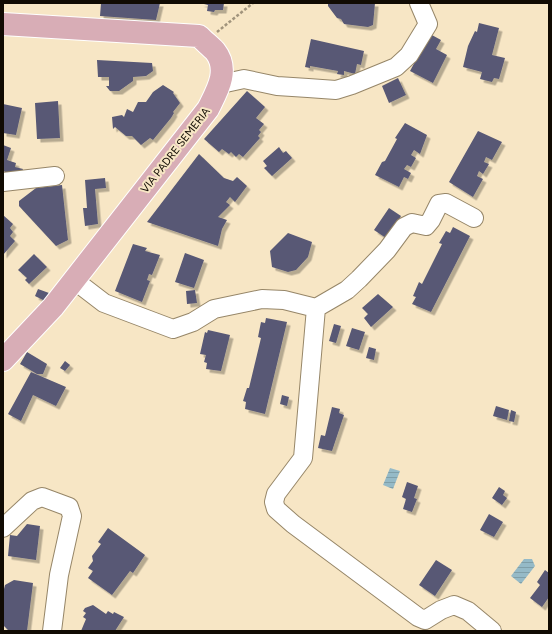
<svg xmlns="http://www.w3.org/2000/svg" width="552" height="634" font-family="Figtree,sans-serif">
<defs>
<pattern id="water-rules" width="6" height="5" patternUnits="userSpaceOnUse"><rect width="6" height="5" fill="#95bac7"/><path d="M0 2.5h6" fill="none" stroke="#7f9fa9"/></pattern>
<filter id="shadow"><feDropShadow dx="3.5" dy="3.5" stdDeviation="0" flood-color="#0004"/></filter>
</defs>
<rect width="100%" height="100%" fill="#f7e6c5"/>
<!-- water -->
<path fill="url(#water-rules)" d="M390 468 400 471 393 489 383 485Z
M524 559H532L535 566 521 584 511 576Z"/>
<!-- building -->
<path fill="#585874" filter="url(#shadow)" d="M101 3H160L156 20 100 16Z
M200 3H224L223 10H215L214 12 207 11 208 5Z
M328 3H375L373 25 368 27 344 24 341 19 337 18 328 6Z
M479 23 499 28 492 55 505 58 499 79 494 78 492 82 480 79 482 72 463 67 468 46 475 31 477 32Z
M430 34 441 40 436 49 447 55 433 83 410 71Z
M311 39 364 51 361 65 357 64 355 74 344 71V75L337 74 338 71 310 66V68L305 67Z
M97 60 152 63 153 71 146 76 133 77V81L119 91H110L106 86H109V77H98Z
M398 78 406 95 389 103 382 86Z
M163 85 174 92 173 93 180 103 173 112 174 113 171 118 153 140 150 138 141 145 132 136H126L115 127 113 129 112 117 122 115 124 117 127 109 133 112 138 102H146L153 92Z
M247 91 265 107 256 118 264 124 259 130 261 132 258 136 260 138 243 157 239 154 236 157 231 152 229 154 222 149 219 152 204 139Z
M58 101 60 138 37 139 35 103Z
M3 104 22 108 16 135 3 133Z
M405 123 427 135 420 154 414 150 411 155 416 158 411 167 407 165 404 169 411 173 408 179 404 177 399 187 375 175 382 162 385 161 397 139 395 138Z
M478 131 502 142 492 160 486 157 484 162 489 164 483 174 479 171 477 176 483 179 473 197 449 182Z
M3 145 11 148 7 160 16 163 15 167 23 169 20 178 3 171Z
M279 147 283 153 286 151 292 158 272 176 264 168 267 166 263 161Z
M199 154 224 178 233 181 237 177 247 186 235 202 230 197 226 202 230 205 218 217 227 220 222 229 218 246 147 222Z
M105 178 106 188 95 189 98 224 85 226 83 208H87L85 180Z
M62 185 68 240 56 246 19 206V201L36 188Z
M389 208 401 216 386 238 374 230Z
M3 215 13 224 10 228 13 232 10 236 15 241 3 255Z
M453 227 470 236 431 312 412 304 416 297 413 296 419 282 422 284 442 244 439 243 446 231 450 233Z
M288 233 312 242 308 257 296 270 288 272 272 267 270 251Z
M133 244 147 248 145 251 160 255 152 275 149 274 147 280 150 281 142 302 115 291Z
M185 253 204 260 194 288 175 282Z
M34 254 47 267 29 284 25 280 27 278 18 270Z
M38 289 49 293 45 301 35 296Z
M195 290 197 303 187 304 186 291Z
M378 294 393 307 371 327 364 318 368 314 362 308Z
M266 318 287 322 265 414 245 409 246 402 243 401 247 388H249L261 338 258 337 261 322 265 323Z
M334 324 341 326 336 343 329 341Z
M352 328 365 332 359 350 346 346Z
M208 330 230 335 221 371 206 369 207 363 204 362 206 355 200 354 205 332 207 333Z
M369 347 376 349 374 360 366 358Z
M27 352 47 364 43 374H37L20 364Z
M65 361 70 365 65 371 60 368Z
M31 372 66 387 56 406 33 395 21 421 8 414Z
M282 395 289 397 287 406 280 404Z
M496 406 509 410 507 420 493 416Z
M332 407 340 409 339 413 344 415 332 451 318 448 321 435 325 436Z
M511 410 516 412 514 422 509 421Z
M407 482 418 486 414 498 417 499 412 512 403 509 406 499 402 497Z
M499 487 505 491 503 495 507 498 502 505 492 498Z
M489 514 503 522 494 537 480 530Z
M27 524 40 526 36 560 8 556 10 535 17 536Z
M108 528 145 555 133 573 130 571 112 595 88 578 93 571 88 568 93 561 92 556 101 544 98 542Z
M436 560 452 570 435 596 419 585Z
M545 570 549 573V597L542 607 530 598 540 585 537 582Z
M14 580 33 583 27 631H9L3 625V593L5 585Z
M93 605 106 614 108 611 113 614 114 612 124 617 115 631H81L86 619 83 617 86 613 83 611 85 608Z"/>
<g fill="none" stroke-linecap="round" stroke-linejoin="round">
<!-- minor casing -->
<g stroke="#968668" stroke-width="20">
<path id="minor" d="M221 84 244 79 277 86 308 88 336 90 352 85 396 67 409 55 428 24 419 3
M3 182 55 176
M74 280 104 303 173 329 193 322 214 309 262 299 284 300 316 308 347 290 359 279 387 250 404 227 412 223 426 226 431 220 439 204 446 203 474 218
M316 308 303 458 276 494 274 502 276 509 293 524 418 617 425 620 441 610 454 605 468 611 492 631
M3 528 32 501 42 497 69 507 72 516 59 575 52 631"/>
</g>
<!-- major casing -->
<g stroke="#fff" stroke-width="24">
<path id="major" d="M3 24 199 36C204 41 210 46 215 51 230 70 217 91 208 109L53 307 3 360"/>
</g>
<!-- path -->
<path stroke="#a1947c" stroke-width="2.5" stroke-dasharray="3 2" stroke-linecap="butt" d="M217 32 253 3"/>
<!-- minor -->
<use href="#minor" stroke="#fff" stroke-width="18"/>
<!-- major -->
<use href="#major" stroke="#d8adb6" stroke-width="22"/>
</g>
<g text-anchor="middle" stroke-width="4" stroke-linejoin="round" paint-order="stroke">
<!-- street labels -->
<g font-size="11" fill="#110b03" stroke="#f7e6c5">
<text transform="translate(175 150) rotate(-52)" y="4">VIA PADRE SEMERIA</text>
</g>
</g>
<!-- border -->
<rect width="552" height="634" fill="none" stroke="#110b03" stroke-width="8"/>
</svg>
